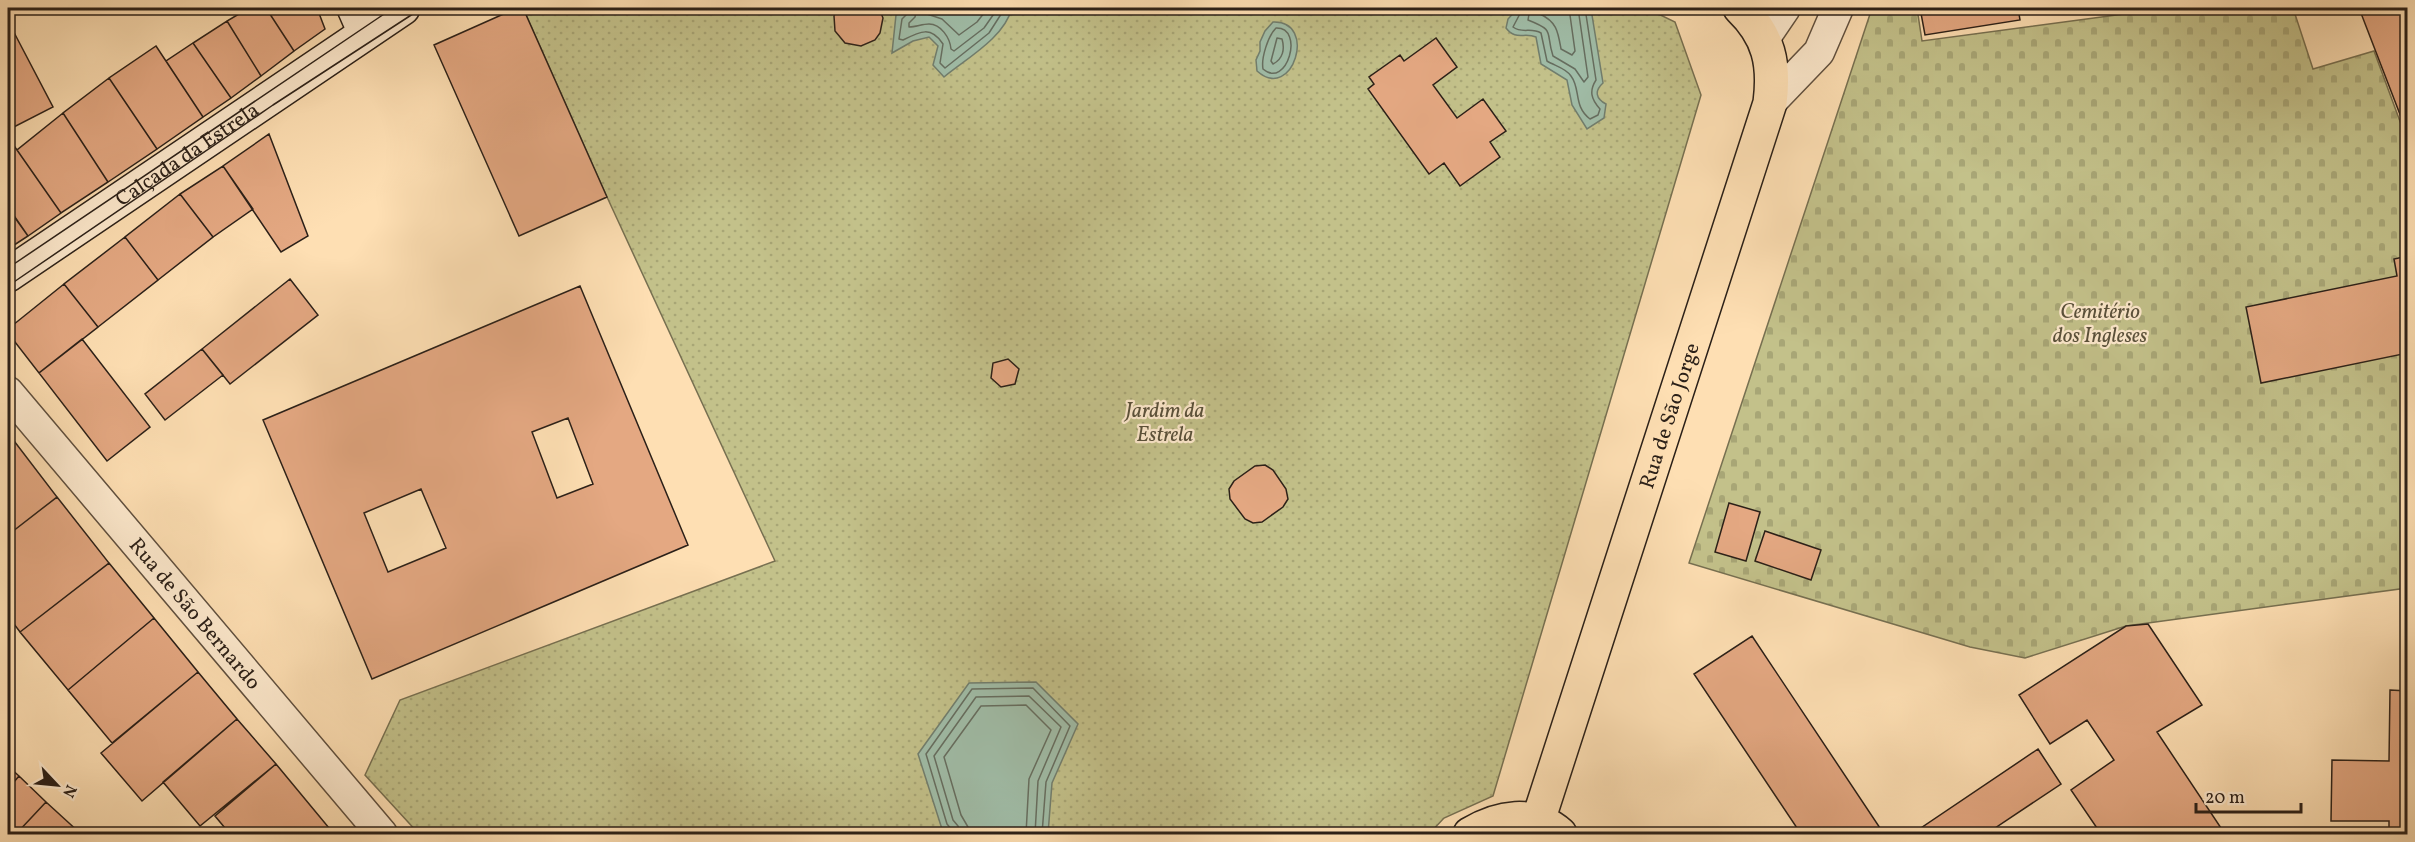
<svg xmlns="http://www.w3.org/2000/svg" width="2415" height="842" font-family="Vollkorn,serif">
<defs>
<pattern id="cemetery-stones" width="16" height="16" patternUnits="userSpaceOnUse" patternTransform="scale(1.5)"><rect width="16" height="16" fill="#c3c18a"/><path d="M2 7V4a2 2 0 0 1 4 0v3zM10 15v-3a2 2 0 0 1 4 0v3z" fill="#a8a676"/></pattern>
<pattern id="park-dots" width="8" height="8" patternUnits="userSpaceOnUse" patternTransform="scale(1.5)"><rect width="8" height="8" fill="#c3c18a"/><path d="M2 2h.1M6 6h.1" fill="none" stroke="#a8a676" stroke-width="1.8" stroke-linecap="round"/></pattern>
</defs>
<rect width="100%" height="100%" fill="#fedfb3"/>
<filter id="stains"><feTurbulence type="fractalNoise" baseFrequency=".00333" numOctaves="4"/><feColorMatrix values="0 0 0 0 .2 0 0 0 0 .09 0 0 0 0 .02 0 0 0 .5 -.17"/></filter>
<radialGradient id="worn" r=".72"><stop offset=".6" stop-color="#630" stop-opacity="0"/><stop offset="1" stop-color="#630" stop-opacity=".3"/></radialGradient>
<!-- cemetery -->
<path fill="url(#cemetery-stones)" stroke="#777051" stroke-width="1.5" d="M1872 8H1917L1922 41 2169 8H2293L2313 69 2374 51 2401 124 2407 122V588L2126 626 2025 658 1970 647 1689 563Z"/>
<!-- park -->
<path fill="url(#park-dots)" stroke="#777051" stroke-width="1.5" d="M523 8H1646L1675 22 1701 95 1493 796 1444 818 1429 834H419L365 775 400 700 775 561 607 197Z"/>
<!-- water -->
<path fill="#a0bda8" stroke="#717e6e" stroke-width="1.5" d="M907 8H1012C1004 38 967 58 944 77L933 65 938 46 929 37 913 41 892 53 896 15Z
M1518 8H1589L1591 9 1603 83C1594 91 1596 99 1606 104L1604 118 1587 129 1572 105 1567 80 1541 64 1536 37C1524 32 1516 41 1506 28L1508 19Z
M1273 22C1318 20 1293 103 1257 71L1256 60 1260 51V42L1265 31Z
M1036 682 1078 724 1052 783 1048 834H950L942 829 918 754 969 683Z"/>
<g fill="none" stroke-linecap="round" stroke-linejoin="round">
<!-- shore -->
<path stroke="#666e60" stroke-width="1.5" d="M909 8 908 13 902 19 899 39 903 40C921 31 931 26 943 44L940 63 945 68 989 33 1005 8
M917 8 915 17 909 23V27C916 27 922 24 929 24 941 24 950 38 951 49L954 51 984 28 998 8
M926 8 927 14 942 19 959 35 977 22 988 8
M1523 8 1513 27C1522 34 1531 27 1541 33L1547 61C1555 66 1566 68 1571 76 1581 89 1573 106 1590 119L1598 115 1600 109C1591 99 1589 91 1596 80L1585 8
M1530 8 1528 20C1556 31 1545 31 1553 56L1575 69 1584 82 1588 77 1578 8
M1539 8 1540 14C1557 22 1558 32 1561 49L1572 55 1575 51 1569 8
M1276 28C1305 27 1287 90 1263 69 1261 58 1268 36 1276 28Z
M1277 38 1282 39C1285 49 1283 59 1273 64L1271 61Z
M952 834V830L947 824 926 754 972 689 1033 688 1070 726 1046 782 1042 834
M960 834 958 826 953 820 934 756 976 697 1029 696 1061 727 1038 781 1035 834
M969 834 968 827 961 815 944 757 981 706 1026 705 1051 730 1029 779 1026 834"/>
</g>
<!-- building -->
<path fill="#e4a882" stroke="#2b2018" stroke-width="1.5" fill-rule="evenodd" d="M249 8H266L294 51 261 76 227 21Z
M266 8H317L325 29 294 51Z
M517 8H523L607 197 519 236 434 45Z
M838 8H879L883 18 880 33 875 40 861 46 845 43 835 31 834 16Z
M1920 8H2018L2020 20 1925 35Z
M2359 8H2408V114L2401 117Z
M8 21 53 107 8 130Z
M227 21 261 76 231 98 193 43Z
M1436 38 1457 67 1433 85 1457 118 1483 99 1506 131 1490 142 1500 157 1460 186 1444 163 1429 174 1368 89 1374 84 1369 77 1400 55 1404 61Z
M193 43 231 98 203 117 166 61Z
M156 46 203 117 157 149 109 78Z
M109 78 157 149 108 182 63 113Z
M63 113 108 182 61 213 17 150Z
M269 134 308 236 281 252 223 166Z
M10 140 61 213 28 236 8 207V141Z
M223 166 253 209 213 237 180 194Z
M180 194 213 237 158 280 125 237Z
M8 208 28 236 8 249Z
M125 237 158 280 98 327 64 284Z
M2408 256V353L2261 383 2246 307 2397 276 2394 259Z
M290 279 318 315 230 384 202 349Z
M64 284 98 327 39 373 8 333V329Z
M580 286 688 545 372 679 263 420ZM568 418 593 484 557 498 532 432ZM421 489 446 548 388 572 364 513Z
M82 339 150 427 107 461 39 373Z
M202 349 223 375 165 420 145 394Z
M1008 359 1019 369 1015 384 1001 387 991 378 993 363Z
M8 433 57 497 8 535Z
M1265 465 1273 470 1286 489 1288 499 1283 507 1262 522 1253 523 1245 519 1230 499 1229 489 1234 481 1255 466Z
M57 497 109 563 20 632 8 616V535Z
M1729 503 1760 512 1746 561 1715 552Z
M1765 531 1821 550 1811 580 1755 561Z
M109 563 154 618 68 690 20 632Z
M154 618 198 672 112 743 68 690Z
M2148 624 2202 705 2157 732 2225 834H2101L2071 790 2114 760 2087 720 2050 744 2019 695 2126 626Z
M1752 636 1884 834H1801L1694 674Z
M198 672 237 719 142 801 101 753Z
M2390 690 2408 691V834H2389V821H2331L2332 760 2389 761Z
M237 719 276 764 200 826 163 782Z
M2038 749 2061 784 1986 834H1912Z
M276 764 334 834H230L215 816Z
M8 766 19 776 8 789Z
M19 776 46 802 16 834H8V789Z
M46 802 81 834H16Z"/>
<g fill="none" stroke-linecap="round" stroke-linejoin="round">
<!-- street casing -->
<g stroke="#60503f" stroke-width="33">
<g id="street">
<path d="M1764 39 1785 8"/>
<path d="M1770 103 1819 52 1838 8"/>
<path id="s1" d="M8 392 382 834"/>
</g>
</g>
<!-- secondary casing -->
<g stroke="#2b2018" stroke-width="36">
<g id="secondary">
<path d="M354 8 365 33"/>
<path id="s2" d="M8 275 403 8"/>
</g>
</g>
<!-- primary casing -->
<g stroke="#2b2018" stroke-width="36">
<g id="primary">
<path id="s3" d="M1538 821 1770 103C1775 64 1769 36 1740 8"/>
<path d="M1470 834C1498 817 1533 810 1560 834"/>
</g>
</g>
<!-- street -->
<use href="#street" stroke="#feeace" stroke-width="30"/>
<!-- secondary -->
<use href="#secondary" stroke="#feeace" stroke-width="33"/>
<!-- primary -->
<use href="#primary" stroke="#fedfb3" stroke-width="33"/>
<!-- tram -->
<path stroke="#2b2018" stroke-width="1.5" d="M8 268 393 8
M8 286 273 105 422 8"/>
</g>
<g text-anchor="middle" stroke-width="4.5" stroke-linejoin="round" paint-order="stroke">
<!-- street labels -->
<g font-size="21" fill="#2b2018" stroke="#feeace">
<text dy="7" stroke="none"><textPath href="#s2" startOffset="216">Calçada da Estrela</textPath></text>
<text dy="7" stroke="none"><textPath href="#s3" startOffset="426">Rua de São Jorge</textPath></text>
<text dy="7" stroke="none"><textPath href="#s1" startOffset="290">Rua de São Bernardo</textPath></text>
</g>
<!-- park labels -->
<g font-size="21" font-style="italic" fill="#59503a" stroke="#feeace">
<text x="2100" y="318">Cemitério<tspan x="2100" dy="24">dos Ingleses</tspan></text>
<text x="1165" y="417">Jardim da<tspan x="1165" dy="24">Estrela</tspan></text>
</g>
</g>
<!-- margin -->
<rect width="2415" height="842" fill="none" stroke="#fedfb3" stroke-width="30"/>
<rect x="9" y="9" width="2397" height="824" fill="none" stroke="#2b2018" stroke-width="3"/>
<rect x="15" y="15" width="2385" height="812" fill="none" stroke="#2b2018" stroke-width="1.5"/>
<!-- north arrow -->
<g transform="translate(57 785) rotate(116)" stroke="#feeace" stroke-width="4.5" paint-order="stroke">
<path d="M0-4.5L10 22L0 15L-10 22Z" fill="#2b2018"/>
<text y="-9" font-size="16" font-weight="bold" text-anchor="middle" fill="#2b2018">N</text>
</g>
<!-- scale -->
<path d="M2196 803v9h105v-9" fill="none" stroke="#2b2018" stroke-width="3"/>
<text x="2205" y="803" font-size="18" fill="#2b2018" stroke="#feeace" stroke-width="4.5" paint-order="stroke">20 m</text>
<rect width="100%" height="100%" filter="url(#stains)"/>
<rect width="100%" height="100%" fill="url(#worn)"/>
</svg>
